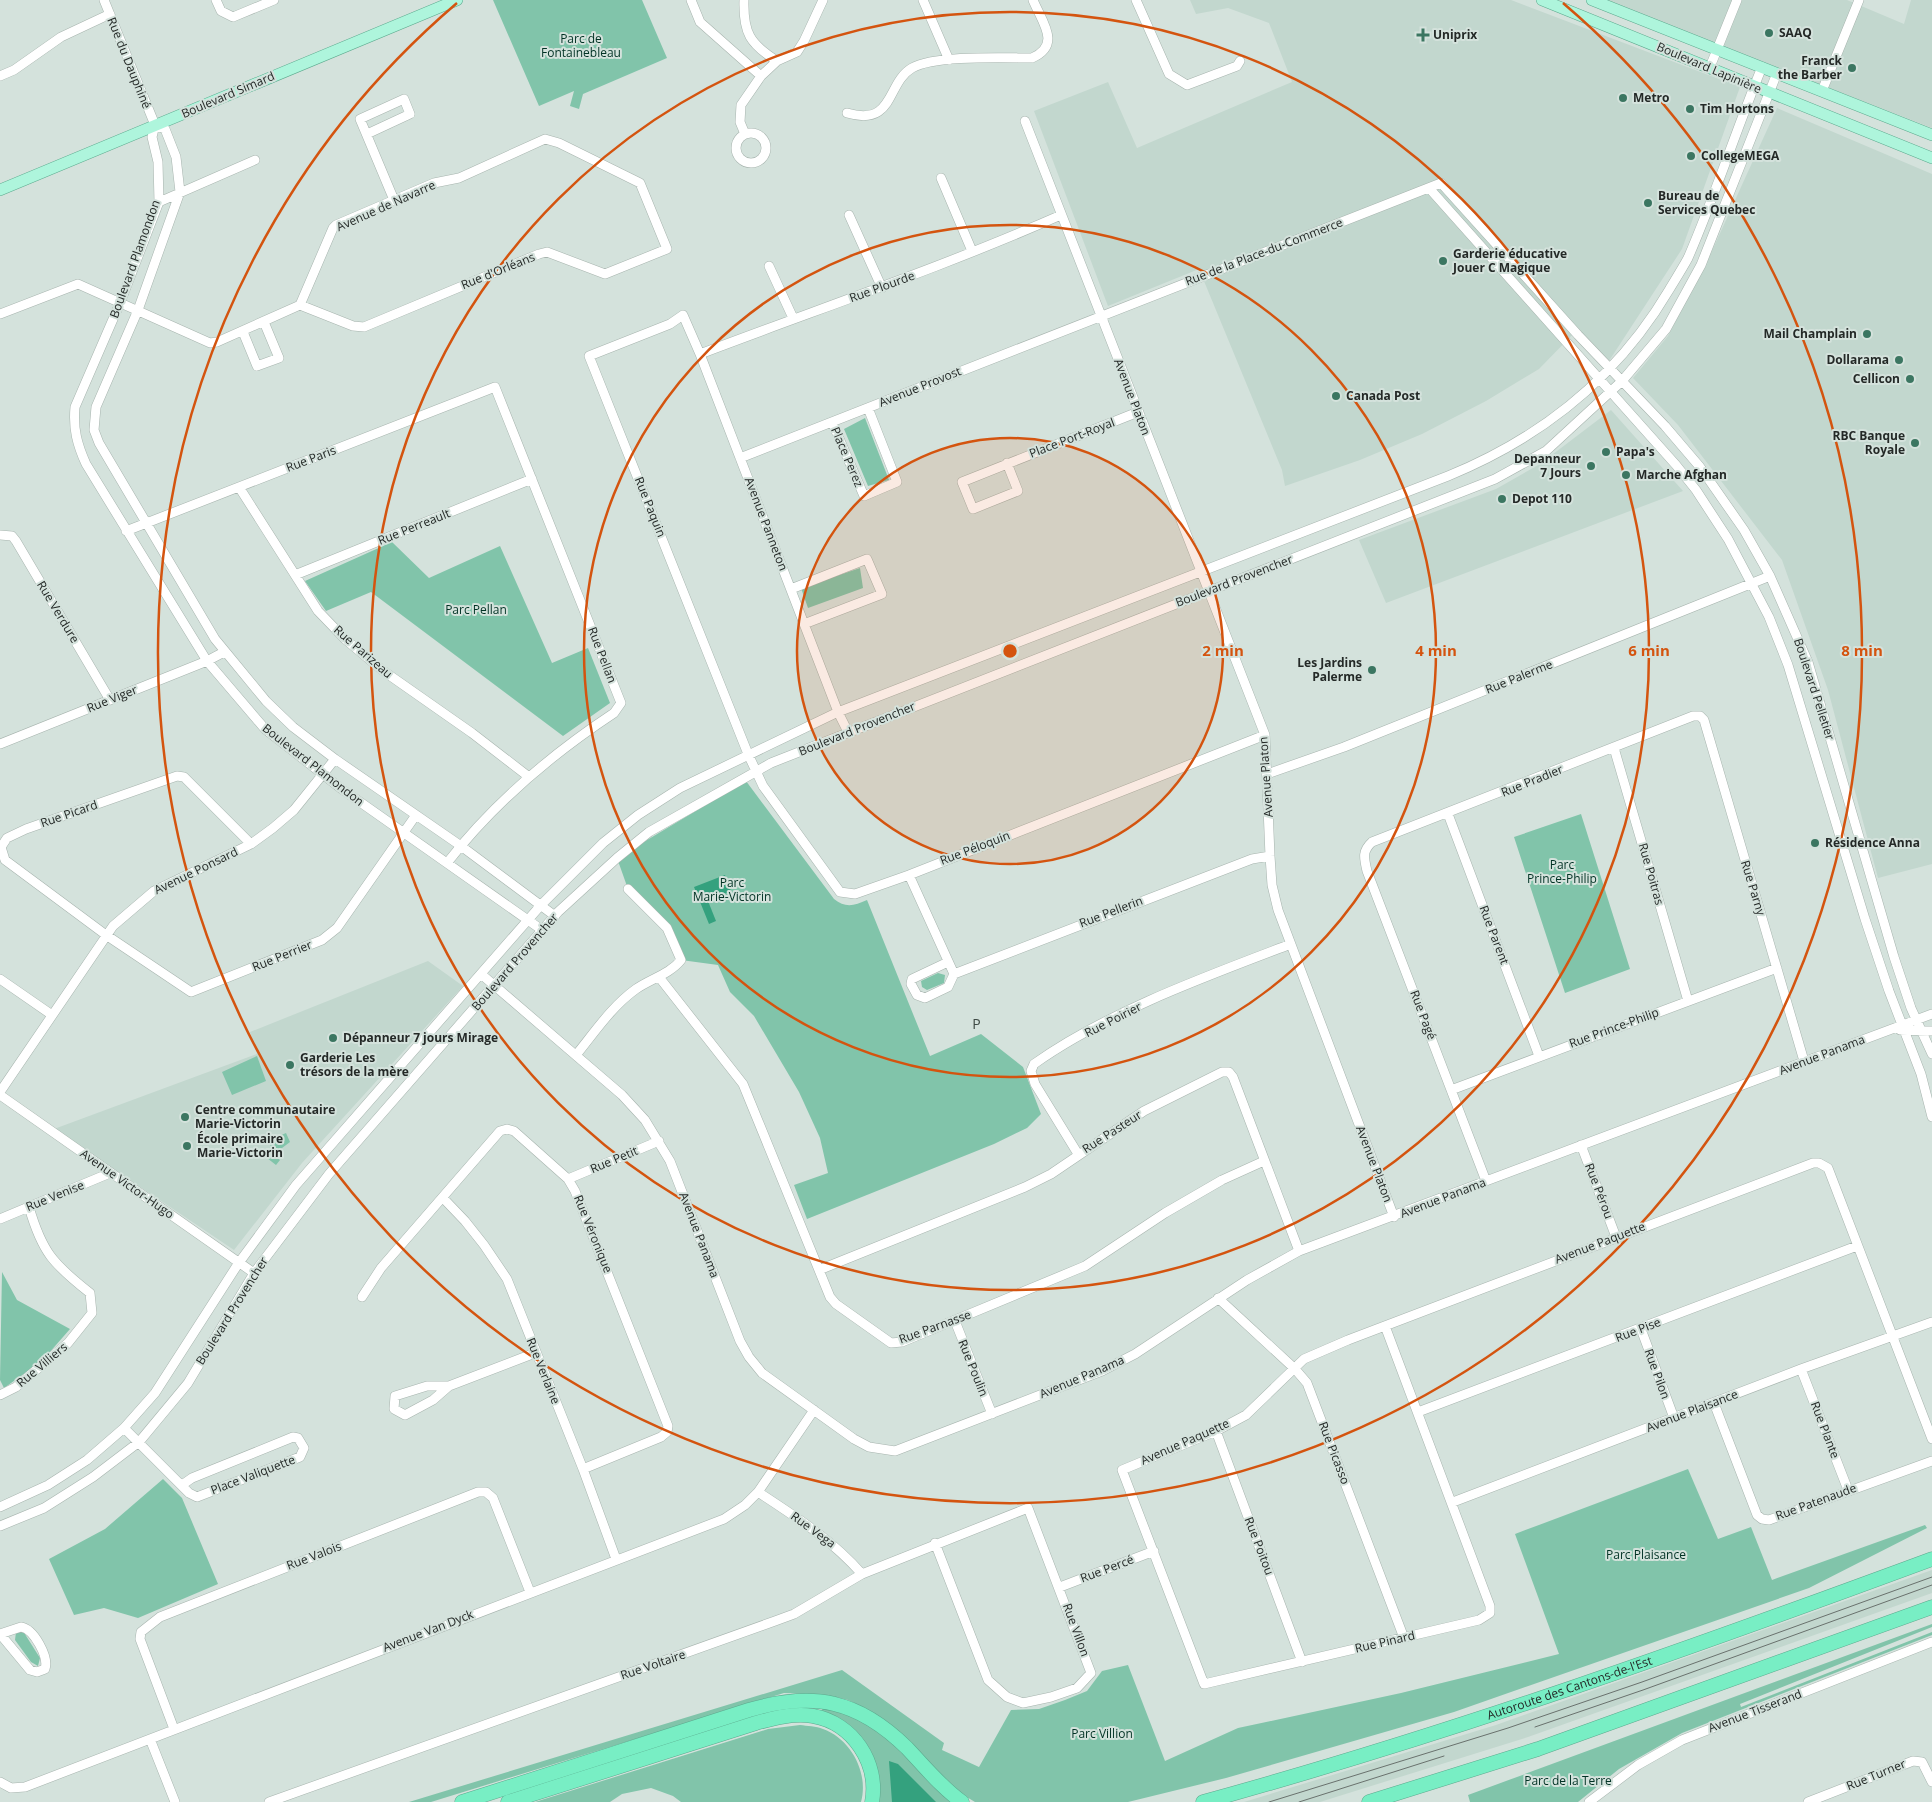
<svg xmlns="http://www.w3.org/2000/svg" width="1932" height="1802" font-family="'Open Sans',sans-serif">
<rect width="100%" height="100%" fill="#d4e2dc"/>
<!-- built -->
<path fill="#c2d7ce" d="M1190 0H1511L1740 87 1682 249 1607 364 1576 331 1539 369 1486 401 1422 434 1360 460 1285 486 1282 470 1199 269 1108 306 1034 111 1108 82 1137 148 1292 82 1269 23 1228 8 1196 14Z
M1604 0H1847L1904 24 1911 0H1932V128Z
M1777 108 1932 174V864L1878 878 1828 690 1782 560 1678 425 1633 378 1668 336 1711 253Z
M1611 410 1683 491 1386 603 1359 540 1496 489 1540 464Z
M428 961 463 986 302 1163 234 1250 54 1129 257 1054 250 1032Z
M1932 1570V1593L1528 1737 1320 1802H1244L1496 1725Z"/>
<!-- green -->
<path fill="#81c4aa" d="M493 0H642L667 58 583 94 579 109 570 106 574 91 539 106Z
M865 418 889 480 868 486 844 429Z
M392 542 429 578 500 546 552 663 588 648 610 703 563 736 371 592 326 611 305 581Z
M860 568 863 588 808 608 801 588Z
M746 781 834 899C845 908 854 906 867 900L930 1056 981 1034 1023 1067 1041 1114 1027 1128 994 1144 807 1219 794 1185 828 1173 820 1138 799 1092 754 1016 730 992 718 965 681 960 667 928 628 889 617 858Z
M1581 814 1630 969 1565 993 1514 837Z
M938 973 945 975 944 983 927 990 922 987 921 981Z
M257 1056 266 1081 232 1095 222 1072Z
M286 1133 290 1142 274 1154 280 1160 276 1165 267 1158 273 1150 268 1141Z
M2 1272 17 1300 70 1329 42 1361 4 1388 0 1380Z
M1688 1469 1718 1539 1751 1527 1772 1580 1925 1525 1927 1528 1809 1588 1454 1712 1226 1778 1128 1802H975C932 1778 884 1708 841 1698 823 1694 802 1694 784 1693L431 1802H409L842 1670 944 1743 942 1750 979 1767 1011 1710 1039 1709 1065 1700 1087 1691 1102 1671 1128 1665 1165 1761 1238 1728 1401 1693 1559 1654 1515 1534Z
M163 1479 182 1498 218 1584 138 1618 104 1608 74 1615 49 1559 105 1529Z
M1932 1624V1627L1740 1704 1741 1707 1932 1632V1635L1682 1733 1619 1769 1578 1802H1470L1468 1795Z
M23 1631 40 1658 38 1666 31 1662 15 1640 16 1632Z
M823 1706 857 1717 888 1738 953 1802H878C885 1761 861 1725 822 1711Z
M800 1725C807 1726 816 1726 823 1729 851 1739 869 1773 861 1802H681L673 1796 651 1788 622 1794 610 1802H535L768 1729Z"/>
<!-- water -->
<path fill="#34a17e" d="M725 875 731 891 708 901 716 921 709 924 694 887Z
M889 1761 898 1764 936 1802H892Z"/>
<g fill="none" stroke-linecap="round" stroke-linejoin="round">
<!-- minor casing -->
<g stroke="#a7b4ae" stroke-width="10">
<path id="minor" d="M104 0 155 125
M216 0 221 11 233 17 274 0
M691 0 700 22 761 76
M744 0C743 33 750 44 777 61
M923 0 949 60
M1136 0 1169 74 1187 85 1237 66 1240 61
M1710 67 1737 0
M0 76 14 70 61 37 110 14
M1822 91 1859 0
M847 113C895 127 886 83 912 68 935 55 1004 58 1032 58 1062 45 1042 22 1033 0
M1025 121 1265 735 1270 856 1272 885 1278 910 1394 1217
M155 125 152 137 158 162 159 202 120 303 75 407C73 429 77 444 86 464L207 661 265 729 343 790 542 930
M155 125 165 129 176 157 180 192 138 310 96 407 94 430 99 443 215 639 266 701 293 727 335 759 461 846 555 916
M736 148a15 15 0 1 1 30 0a15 15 0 1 1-30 0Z
M367 134 410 114 404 99 360 119 394 200
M745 134 740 122 741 105 761 76 777 61 797 52 804 41 823 0
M941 178 972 251
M1429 188 1676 465 1696 490 1728 539 1769 617 1788 665 1865 919 1889 991 1921 1074 1932 1117
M159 202 255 160
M849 215 882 288
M769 266 793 318
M0 314 78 284 210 343 217 342 300 305 333 228 336 225 434 183 459 178 545 139 559 143 640 183 667 249 605 274 547 252 539 254 364 327 353 326 300 305
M243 332 257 366 279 358 264 322
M700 354C821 308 943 267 1061 215
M832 422 864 496 897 482 868 408
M740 458 1441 183 1578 335 1665 426 1700 467 1744 530 1770 576 1808 662 1894 957 1911 1008 1932 1054
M1007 463 1018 491 973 509 962 482 1138 412
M239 487 318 611 345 639 382 670 472 733 529 777
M126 531 495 387 621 703 614 713C552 754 493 804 447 863
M0 535 12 536 16 541 110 700
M295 575 532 479
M791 589 867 559 882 594 804 624
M848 732 838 712 700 354 683 315 670 324 589 356 748 754 763 786 840 892 855 894 909 875 1265 735
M0 744 207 661 224 652
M1614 748 1688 1001
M1267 774 1344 747 1770 576
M1448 814 1539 1056
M251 844 184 777 177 776 26 829 7 838 1 847 5 860 106 935 191 992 322 940 337 928 416 815
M909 875 954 974 1252 859 1270 856
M948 962 912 979 911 984 917 995 925 998 948 987 954 974
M481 974 622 1095 645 1120 670 1161 740 1341 749 1357 762 1373 854 1439 869 1447 895 1451 1102 1371 1135 1354 1247 1280 1299 1251 1932 1014
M659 977 743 1084 830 1297 836 1304 891 1343 902 1342 1085 1266 1165 1213 1222 1180 1264 1161
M0 979 52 1015
M1900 1030 1932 1031
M576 1055C594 1033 612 1006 636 989 650 979 670 974 681 960L667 928 628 889
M1451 1090 1777 968
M0 1092 113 926 154 891 251 844 273 828 294 810 335 759
M0 1095 254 1273
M1581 1145 1616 1237
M1078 1154 1035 1084 1031 1071 1034 1064C1107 1012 1207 976 1291 944
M568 1179 659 1141
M1486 1181 1367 871C1364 858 1362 851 1372 842L1693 716H1700L1704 720 1804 1061
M443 1198 465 1221 484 1245 507 1279 583 1469 616 1559
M0 1219 110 1173
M819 1270 1025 1187 1051 1174 1144 1111 1222 1072H1229L1233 1077 1299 1251
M362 1297 381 1268 500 1131 507 1129 514 1131 568 1179 575 1191 668 1426 667 1432 661 1437 583 1469
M1218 1298 1295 1369 1307 1383 1404 1638
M955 1321 992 1414
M1385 1326 1490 1606V1613L1479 1620 1204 1684 1122 1470 1216 1431 1246 1415 1304 1359 1348 1340 1813 1163H1819L1828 1168 1932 1439
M1641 1329 1674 1418
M1801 1369 1848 1490
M449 1386H427L395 1396 394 1409 405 1415 433 1400 449 1386 535 1353
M0 1395 16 1387 68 1343 92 1313 90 1293C53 1264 42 1252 29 1207
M1714 1403 1757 1515 1762 1519 1769 1520 1932 1461
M1418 1412 1857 1246
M124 1428 189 1493 197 1497 300 1457 304 1448 298 1438 293 1437 192 1478 182 1485
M1216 1431 1302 1662
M758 1492C796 1517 831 1539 862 1574
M1453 1502 1801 1369 1932 1322
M0 1507 48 1485 87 1460 124 1428 155 1393 238 1264 296 1185 541 905 603 843 638 815 680 788 838 712 1448 476C1541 438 1617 378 1669 290 1675 280 1682 269 1688 258 1715 196 1736 130 1762 67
M0 1526 44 1508 93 1477 139 1442 188 1383 254 1273 329 1174 558 912 617 858 649 832 771 763 1495 479 1546 451 1622 381 1666 329 1701 265 1777 73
M1060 1587 1154 1551
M21 1627C34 1629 49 1657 45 1669L37 1672 30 1670 0 1634Z
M174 1729 140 1639 141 1632 160 1617 478 1492H486L493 1498 530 1592
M150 1739 175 1802
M0 1782 11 1788 25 1787 724 1519 745 1505 758 1492 814 1410
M269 1802 775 1621 794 1614 862 1574 1028 1508 1091 1673 1077 1688 1051 1697 1023 1703 1007 1697 988 1680 935 1543
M1589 1802 1638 1765 1682 1740 1932 1642
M1808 1802 1913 1761 1922 1762 1932 1782"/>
</g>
<!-- major casing -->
<g stroke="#5ba98d" stroke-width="12">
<path id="major" d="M1542 0 1932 158
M1592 0 1932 135
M0 190 457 0"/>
</g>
<!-- highway casing -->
<g stroke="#5ba98d" stroke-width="15">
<g id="highway">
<path d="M462 1802 749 1710C814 1691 858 1700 907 1748 925 1767 941 1787 962 1802"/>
<path d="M508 1802 756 1723C774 1718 793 1713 813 1716 853 1723 879 1763 872 1802"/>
<path id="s1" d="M1203 1802C1451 1734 1691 1648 1932 1559"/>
<path d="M1369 1802 1538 1749 1932 1607"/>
</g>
</g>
<!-- minor -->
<use href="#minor" stroke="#fff" stroke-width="9"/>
<!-- major -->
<use href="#major" stroke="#aef5dc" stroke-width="11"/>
<!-- highway -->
<use href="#highway" stroke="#78eec4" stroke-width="14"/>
<!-- tram -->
<path stroke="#69716d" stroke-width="1" d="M1535 1727 1643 1690 1932 1585
M1269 1802 1508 1728 1642 1682 1932 1577
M1299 1802 1444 1756"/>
</g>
<!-- distance rings -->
<circle cx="1010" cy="651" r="213" fill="#d4540f" fill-opacity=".12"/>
<g fill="none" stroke="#d4540f" stroke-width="2.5">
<circle cx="1010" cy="651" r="213"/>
<circle cx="1010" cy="651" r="426"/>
<circle cx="1010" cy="651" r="639"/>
<path d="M1563 3A852 852 0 1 1 457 3"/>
</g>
<!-- markers -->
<g fill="#3b7661" stroke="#d4e2dc" stroke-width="2">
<circle cx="1769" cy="33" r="5"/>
<path d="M1420.5 27.5h5v5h5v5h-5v5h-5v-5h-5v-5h5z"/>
<circle cx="1852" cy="68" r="5"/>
<circle cx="1623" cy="98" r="5"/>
<circle cx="1690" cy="109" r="5"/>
<circle cx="1691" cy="156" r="5"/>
<circle cx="1648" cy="203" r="5"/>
<circle cx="1443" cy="261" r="5"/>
<circle cx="1867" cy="334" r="5"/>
<circle cx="1899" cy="360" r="5"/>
<circle cx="1910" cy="379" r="5"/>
<circle cx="1336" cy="396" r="5"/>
<circle cx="1915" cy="443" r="5"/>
<circle cx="1606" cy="452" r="5"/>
<circle cx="1591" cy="466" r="5"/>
<circle cx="1626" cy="475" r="5"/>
<circle cx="1502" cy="499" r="5"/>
<circle cx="1372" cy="670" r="5"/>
<circle cx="1815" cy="843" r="5"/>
<circle cx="333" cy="1038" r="5"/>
<circle cx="290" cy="1065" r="5"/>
<circle cx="185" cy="1117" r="5"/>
<circle cx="187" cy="1146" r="5"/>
</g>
<g text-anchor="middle" stroke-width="4" stroke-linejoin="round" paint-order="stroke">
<!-- poi labels -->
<g font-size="12" font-weight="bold" fill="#242927" stroke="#d4e2dc" text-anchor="start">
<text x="1779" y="37">SAAQ</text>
<text x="1433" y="39">Uniprix</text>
<text x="1842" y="65" text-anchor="end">Franck<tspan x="1842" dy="14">the Barber</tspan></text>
<text x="1633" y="102">Metro</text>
<text x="1700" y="113">Tim Hortons</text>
<text x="1701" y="160">CollegeMEGA</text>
<text x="1658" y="200">Bureau de<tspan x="1658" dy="14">Services Quebec</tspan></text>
<text x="1453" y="258">Garderie éducative<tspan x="1453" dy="14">Jouer C Magique</tspan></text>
<text x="1857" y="338" text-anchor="end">Mail Champlain</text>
<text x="1889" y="364" text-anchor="end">Dollarama</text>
<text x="1900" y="383" text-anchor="end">Cellicon</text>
<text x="1346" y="400">Canada Post</text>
<text x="1905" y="440" text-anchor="end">RBC Banque<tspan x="1905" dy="14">Royale</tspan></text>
<text x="1616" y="456">Papa's</text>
<text x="1581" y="463" text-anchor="end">Depanneur<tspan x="1581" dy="14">7 Jours</tspan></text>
<text x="1636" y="479">Marche Afghan</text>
<text x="1512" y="503">Depot 110</text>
<text x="1362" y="667" text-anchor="end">Les Jardins<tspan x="1362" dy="14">Palerme</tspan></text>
<text x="1825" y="847">Résidence Anna</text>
<text x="343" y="1042">Dépanneur 7 jours Mirage</text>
<text x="300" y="1062">Garderie Les<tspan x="300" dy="14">trésors de la mère</tspan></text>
<text x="195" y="1114">Centre communautaire<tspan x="195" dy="14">Marie-Victorin</tspan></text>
<text x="197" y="1143">École primaire<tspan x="197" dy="14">Marie-Victorin</tspan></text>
</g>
<!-- park labels -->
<g font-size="12" fill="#013224" stroke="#d4e2dc">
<text x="581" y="43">Parc de<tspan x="581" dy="14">Fontainebleau</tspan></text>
<text x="476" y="614">Parc Pellan</text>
<text x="1562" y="869">Parc<tspan x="1562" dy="14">Prince-Philip</tspan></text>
<text x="732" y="887">Parc<tspan x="732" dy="14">Marie-Victorin</tspan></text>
<text x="1646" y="1559">Parc Plaisance</text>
<text x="1102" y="1738">Parc Villion</text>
<text x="1568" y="1785">Parc de la Terre</text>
</g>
<!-- street labels -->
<g font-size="12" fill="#242927" stroke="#d4e2dc">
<text transform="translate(129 63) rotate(68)" y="4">Rue du Dauphiné</text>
<text transform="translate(1709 68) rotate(23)" y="4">Boulevard Lapinière</text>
<text transform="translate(228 95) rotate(-23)" y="4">Boulevard Simard</text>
<text transform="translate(386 206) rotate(-24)" y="4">Avenue de Navarre</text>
<text transform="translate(1264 252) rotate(-21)" y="4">Rue de la Place-du-Commerce</text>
<text transform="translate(135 259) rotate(-70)" y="4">Boulevard Plamondon</text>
<text transform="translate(498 271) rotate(-22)" y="4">Rue d'Orléans</text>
<text transform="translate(882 287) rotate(-20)" y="4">Rue Plourde</text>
<text transform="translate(920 387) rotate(-22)" y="4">Avenue Provost</text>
<text transform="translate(1132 397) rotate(69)" y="4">Avenue Platon</text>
<text transform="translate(1072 438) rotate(-21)" y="4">Place Port-Royal</text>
<text transform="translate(847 457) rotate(67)" y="4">Place Perez</text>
<text transform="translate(311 459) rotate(-21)" y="4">Rue Paris</text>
<text transform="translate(650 507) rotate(68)" y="4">Rue Paquin</text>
<text transform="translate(766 524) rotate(69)" y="4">Avenue Panneton</text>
<text transform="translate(414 527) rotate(-22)" y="4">Rue Perreault</text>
<text transform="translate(1234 581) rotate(-21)" y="4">Boulevard Provencher</text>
<text transform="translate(58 612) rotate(59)" y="4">Rue Verdure</text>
<text transform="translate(363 652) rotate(41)" y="4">Rue Parizeau</text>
<text transform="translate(602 655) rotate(69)" y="4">Rue Pellan</text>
<text transform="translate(1519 677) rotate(-22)" y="4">Rue Palerme</text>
<text transform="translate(1814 689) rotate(72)" y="4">Boulevard Pelletier</text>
<text transform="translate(112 699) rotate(-22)" y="4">Rue Viger</text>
<text transform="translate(857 729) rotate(-22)" y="4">Boulevard Provencher</text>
<text transform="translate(313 765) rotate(38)" y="4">Boulevard Plamondon</text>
<text transform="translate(1266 777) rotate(-94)" y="4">Avenue Platon</text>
<text transform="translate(1532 781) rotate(-22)" y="4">Rue Pradier</text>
<text transform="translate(69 814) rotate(-19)" y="4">Rue Picard</text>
<text transform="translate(975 848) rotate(-21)" y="4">Rue Péloquin</text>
<text transform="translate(196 871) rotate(-26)" y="4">Avenue Ponsard</text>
<text transform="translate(1651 874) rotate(74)" y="4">Rue Poitras</text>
<text transform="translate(1753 888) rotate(73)" y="4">Rue Parny</text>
<text transform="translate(1111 912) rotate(-21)" y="4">Rue Pellerin</text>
<text transform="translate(1494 935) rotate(69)" y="4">Rue Parent</text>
<text transform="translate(282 956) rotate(-22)" y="4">Rue Perrier</text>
<text transform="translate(515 962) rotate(-49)" y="4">Boulevard Provencher</text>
<text transform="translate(1423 1015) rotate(69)" y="4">Rue Pagé</text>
<text transform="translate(1113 1020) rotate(-27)" y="4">Rue Poirier</text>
<text transform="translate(1614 1028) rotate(-20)" y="4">Rue Prince-Philip</text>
<text transform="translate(1822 1055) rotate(-21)" y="4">Avenue Panama</text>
<text transform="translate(1112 1132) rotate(-33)" y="4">Rue Pasteur</text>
<text transform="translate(614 1160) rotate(-23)" y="4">Rue Petit</text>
<text transform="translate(1374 1164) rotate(69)" y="4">Avenue Platon</text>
<text transform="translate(127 1184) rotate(35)" y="4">Avenue Victor-Hugo</text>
<text transform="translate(1599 1191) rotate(69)" y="4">Rue Pérou</text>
<text transform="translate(55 1196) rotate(-22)" y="4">Rue Venise</text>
<text transform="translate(1443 1198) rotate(-21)" y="4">Avenue Panama</text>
<text transform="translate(593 1234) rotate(68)" y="4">Rue Véronique</text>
<text transform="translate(699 1235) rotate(69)" y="4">Avenue Panama</text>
<text transform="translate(1600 1243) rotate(-21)" y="4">Avenue Paquette</text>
<text transform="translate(232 1311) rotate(-58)" y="4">Boulevard Provencher</text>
<text transform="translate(935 1327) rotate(-20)" y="4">Rue Parnasse</text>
<text transform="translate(1638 1330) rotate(-21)" y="4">Rue Pise</text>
<text transform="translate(42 1365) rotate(-40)" y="4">Rue Villiers</text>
<text transform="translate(973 1368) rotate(68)" y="4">Rue Poulin</text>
<text transform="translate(543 1371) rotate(68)" y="4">Rue Verlaine</text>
<text transform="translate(1657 1374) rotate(70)" y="4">Rue Pilon</text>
<text transform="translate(1082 1377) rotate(-23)" y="4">Avenue Panama</text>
<text transform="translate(1692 1411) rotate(-21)" y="4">Avenue Plaisance</text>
<text transform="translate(1825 1430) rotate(69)" y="4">Rue Plante</text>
<text transform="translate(1185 1442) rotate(-24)" y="4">Avenue Paquette</text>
<text transform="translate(1334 1453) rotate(69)" y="4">Rue Picasso</text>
<text transform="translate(253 1475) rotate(-21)" y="4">Place Valiquette</text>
<text transform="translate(1816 1502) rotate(-20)" y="4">Rue Patenaude</text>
<text transform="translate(813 1530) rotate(36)" y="4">Rue Vega</text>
<text transform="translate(1259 1546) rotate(69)" y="4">Rue Poitou</text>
<text transform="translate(314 1556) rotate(-21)" y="4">Rue Valois</text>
<text transform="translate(1107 1569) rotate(-21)" y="4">Rue Percé</text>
<text transform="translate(1076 1630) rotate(70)" y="4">Rue Villon</text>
<text transform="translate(428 1631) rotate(-21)" y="4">Avenue Van Dyck</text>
<text transform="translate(1385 1642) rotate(-13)" y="4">Rue Pinard</text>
<text transform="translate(653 1665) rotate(-19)" y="4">Rue Voltaire</text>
<text dy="4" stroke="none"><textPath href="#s1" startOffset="384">Autoroute des Cantons-de-l'Est</textPath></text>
<text transform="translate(1755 1711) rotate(-21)" y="4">Avenue Tisserand</text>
<text transform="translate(1876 1775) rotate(-22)" y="4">Rue Turner</text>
</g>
<!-- neighbourhood labels -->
<g font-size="14" letter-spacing="1" fill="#3e4a45" stroke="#d4e2dc">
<text x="977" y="1029">P</text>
</g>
</g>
<circle cx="1010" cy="651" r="8" fill="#d4540f" stroke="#d4e2dc" stroke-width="2.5"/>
<g font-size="15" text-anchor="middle" font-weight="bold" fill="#d4540f" stroke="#d4e2dc" stroke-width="4" stroke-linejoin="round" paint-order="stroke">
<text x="1223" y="656">2 min</text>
<text x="1436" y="656">4 min</text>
<text x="1649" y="656">6 min</text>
<text x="1862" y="656">8 min</text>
</g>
</svg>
